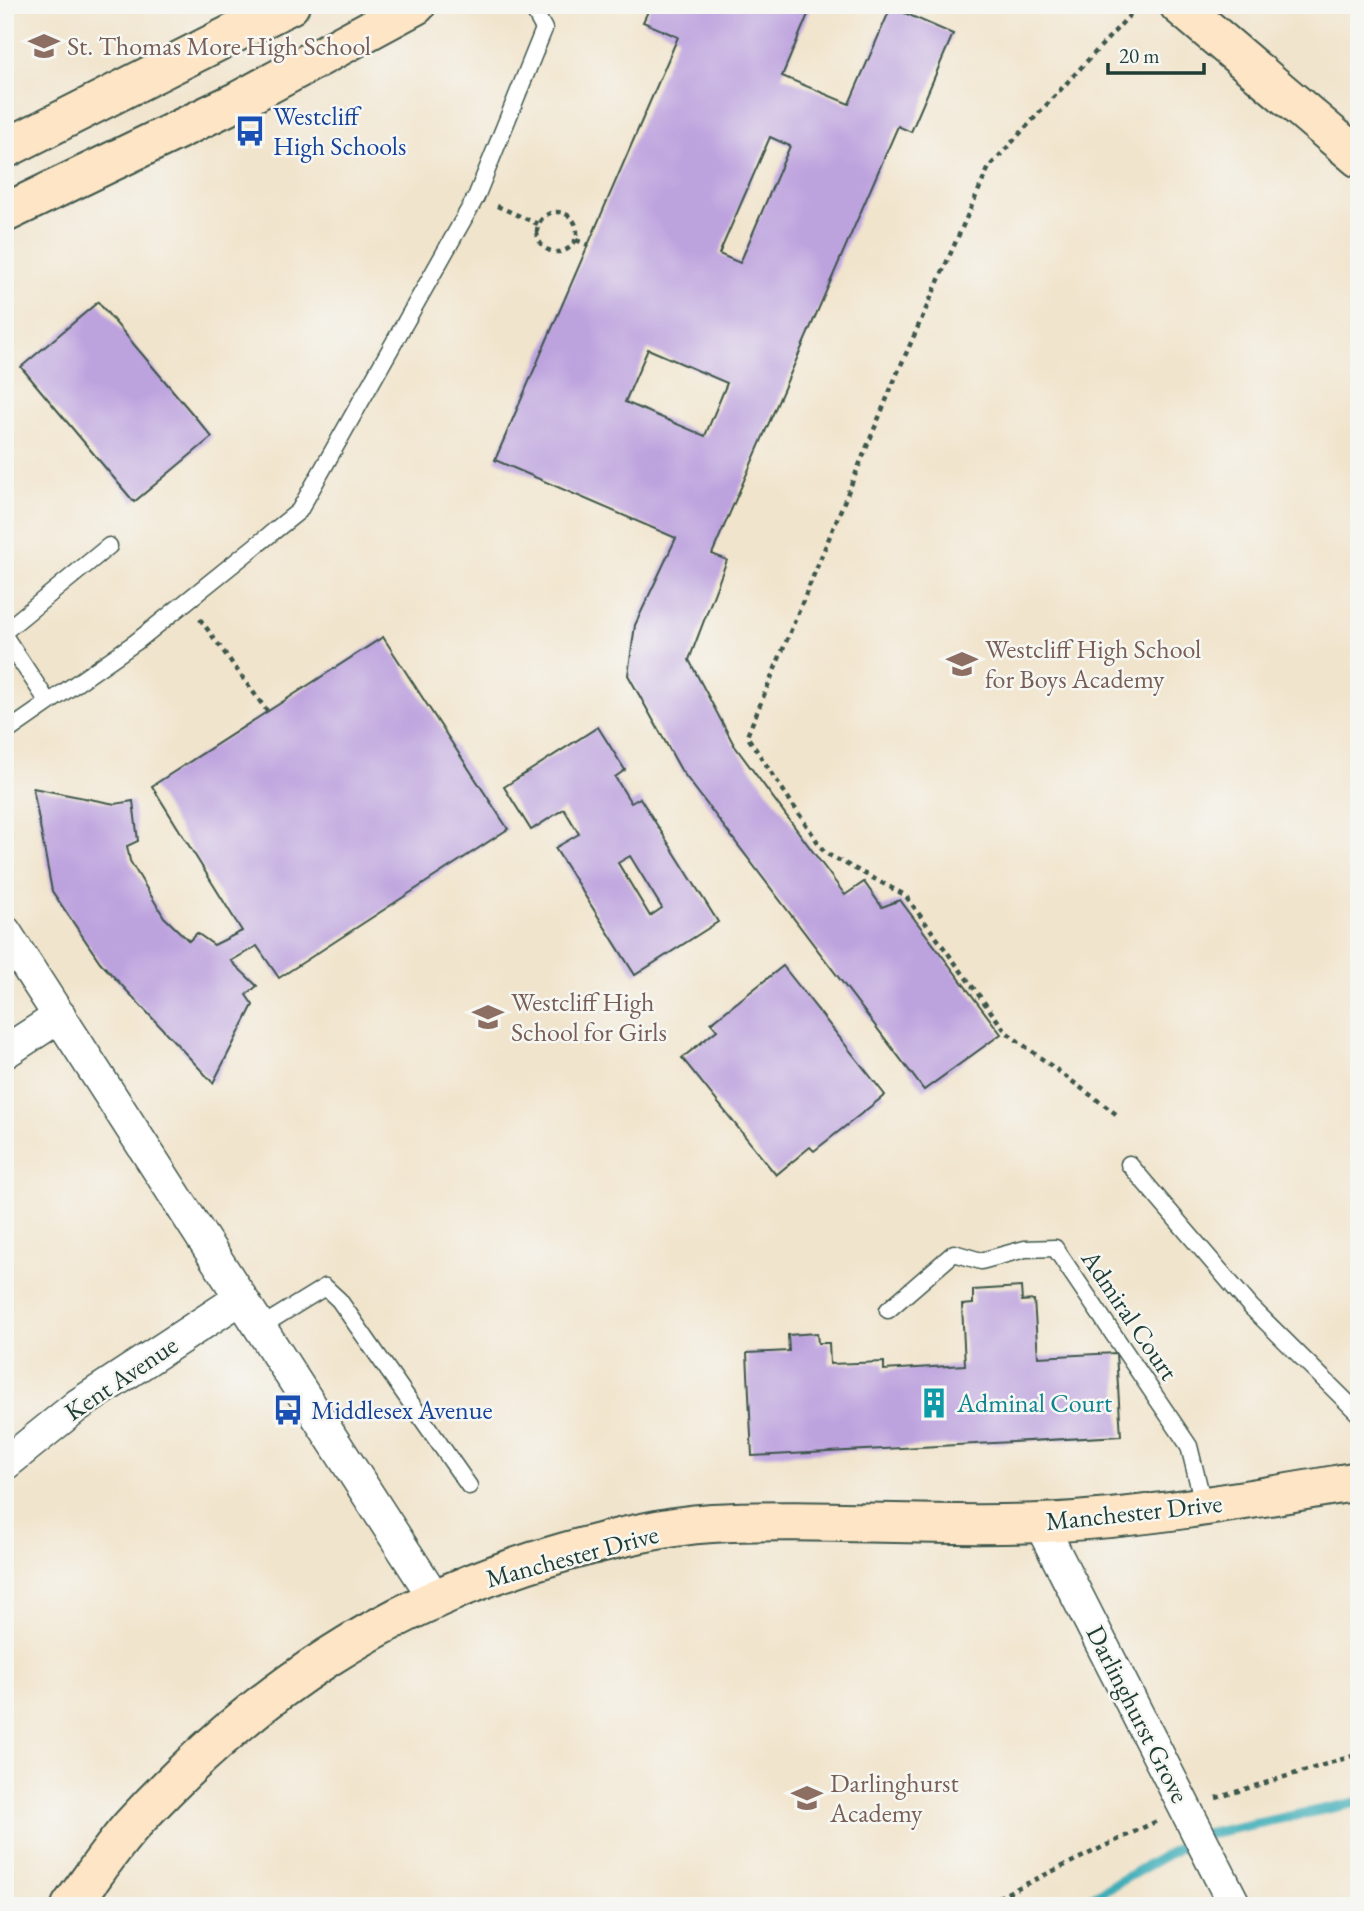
<svg xmlns="http://www.w3.org/2000/svg" width="1364" height="1911" font-family="'EB Garamond',serif">
<rect width="100%" height="100%" fill="#f6f6f2"/>
<filter id="ink" filterUnits="userSpaceOnUse"><feTurbulence type="fractalNoise" baseFrequency=".0143" numOctaves="2"/><feDisplacementMap in="SourceGraphic" scale="14" xChannelSelector="R" yChannelSelector="G"/><feConvolveMatrix kernelMatrix="1 2 1 2 8 2 1 2 1" color-interpolation-filters="sRGB"/></filter>
<filter id="wash" filterUnits="userSpaceOnUse"><feTurbulence type="fractalNoise" baseFrequency=".00686" numOctaves="4" result="noise"/><feDisplacementMap in="SourceGraphic" scale="28" xChannelSelector="R" yChannelSelector="G"/><feGaussianBlur stdDeviation="1.57" result="paint"/><feColorMatrix in="noise" values="0 0 0 0 0 0 0 0 0 0 0 0 0 0 0 0 0 1.4 0 .05"/><feComposite in="paint" operator="in"/></filter>
<g filter="url(#wash)">
<rect width="100%" height="100%" fill="#f1e4cc"/>
<g fill="none" stroke-linecap="round" stroke-linejoin="round">
<!-- stream -->
<path stroke="#3dadb8" stroke-width="10" d="M1076 1906 1202 1835 1359 1802"/>
</g>
<g id="blocks">
<!-- building -->
<path fill="#bda3de" fill-rule="evenodd" d="M651 5H812L782 76 849 104 891 7 953 34 911 132 898 126 712 554 727 560 689 660 734 745 845 895 864 882 882 907 900 900 1001 1034 924 1090 681 770 628 675 635 625 676 538 495 460 678 37 643 22ZM770 137 790 146 740 263 719 254ZM648 349 727 383 705 436 625 402Z
M98 302 212 437 134 502 21 367Z
M383 637 508 829 279 978 257 946 231 961 257 986 246 995 253 1005 213 1083 100 962 52 891 33 788 115 804 133 801 138 841 127 846 130 861 164 917 189 941 197 933 214 945 242 931 152 786Z
M598 727 625 770 615 777 631 803 640 798 718 922 635 975 555 848 579 834 564 809 531 830 504 787ZM630 856 662 908 650 916 618 863Z
M783 966 885 1095 814 1151 810 1147 776 1175 682 1058 717 1030 711 1023Z
M1021 1287 1022 1301 1034 1300 1038 1357 1116 1353 1121 1436 752 1456 747 1353 789 1351 788 1335 817 1333 818 1343H829L830 1364 884 1362V1370L965 1365 962 1305 973 1304V1290Z"/>
</g>
</g>
<g filter="url(#ink)">
<use href="#blocks" fill-opacity="0" stroke="#3e564b" stroke-width="2"/>
<g fill="none" stroke-linecap="round" stroke-linejoin="round">
<!-- lane casing -->
<g stroke="#3e564b" stroke-width="19">
<path id="lane" d="M5 631 109 546
M5 637 48 702
M5 733 136 642 299 511 476 197 544 29 531 5
M1129 1164 1251 1307 1359 1414
M888 1310 954 1253 981 1261 1025 1249 1055 1248 1189 1446 1204 1507
M260 1327 325 1287 339 1300 469 1486"/>
</g>
<!-- street casing -->
<g stroke="#3e564b" stroke-width="35">
<path id="street" d="M5 932 434 1597
M5 1052 60 1016
M5 1464 78 1405 241 1298
M1040 1523 1235 1906"/>
</g>
<!-- secondary casing -->
<g stroke="#3e564b" stroke-width="42">
<path id="secondary" d="M1179 5 1359 158
M5 149 290 5
M5 213 238 101 416 5
M71 1906C91 1879 109 1851 131 1826 254 1692 389 1601 565 1552 613 1539 663 1526 712 1523 821 1517 931 1528 1041 1523 1148 1518 1253 1499 1359 1481"/>
</g>
<!-- path -->
<path stroke="#3e564b" stroke-width="4.5" stroke-dasharray="5 5" stroke-linecap="butt" d="M497 206 538 224
M537 232a20 20 0 1 1 40 0a20 20 0 1 1-40 0Z
M576 240 588 245
M200 619 267 711
M1116 1114 1006 1032 905 895 825 853 747 736 897 374 989 167 1139 5
M1216 1798 1359 1754
M980 1906 1159 1820"/>
<!-- lane -->
<use href="#lane" stroke="#fff" stroke-width="16"/>
<!-- street -->
<use href="#street" stroke="#fff" stroke-width="32"/>
<!-- secondary -->
<use href="#secondary" stroke="#fde5c5" stroke-width="38"/>
</g>
</g>
<!-- icons -->
<defs>
<g id="school-bare" transform="scale(2.415)"><path d="M0-5L7-2L0 1L-7-2ZM-4 1L0 2.5L4 1V4Q0 6-4 4Z" fill="#8d6e63" stroke="#f6f6f2" stroke-width="2.5" paint-order="stroke"/></g>
<g id="bus-bare" transform="scale(2.415)"><path d="M-5-6H5V4H4V6H2V4H-2V6H-4V4H-5ZM-3.5-4V0h7V-4ZM-3.5 1.2v1.5H-2V1.2ZM2 1.2v1.5H3.5V1.2Z" fill="#1a4fb4" stroke="#f6f6f2" stroke-width="2.5" paint-order="stroke"/></g>
<g id="building-bare" transform="scale(2.415)"><path d="M-4-6H4V6H1V3H-1V6H-4ZM-2.5-4.3h1.7v1.8h-1.7ZM.8-4.3h1.7v1.8H.8ZM-2.5-1h1.7V.8h-1.7ZM.8-1h1.7V.8H.8Z" fill="#0f9aa8" stroke="#f6f6f2" stroke-width="2.5" paint-order="stroke"/></g>
</defs>
<g fill-rule="evenodd">
<use href="#school-bare" x="44" y="46"/>
<use href="#bus-bare" x="250" y="131"/>
<use href="#school-bare" x="962" y="664"/>
<use href="#school-bare" x="488" y="1017"/>
<use href="#building-bare" x="934" y="1403"/>
<use href="#bus-bare" x="288" y="1410"/>
<use href="#school-bare" x="807" y="1798"/>
</g>
<g text-anchor="middle" stroke-width="5" stroke-linejoin="round" paint-order="stroke">
<!-- education labels -->
<g font-size="26" fill="#785e54" stroke="#f6f6f2" text-anchor="start">
<text x="67" y="55">St. Thomas More High School</text>
<text x="985" y="658">Westcliff High School<tspan x="985" dy="30">for Boys Academy</tspan></text>
<text x="511" y="1011">Westcliff High<tspan x="511" dy="30">School for Girls</tspan></text>
<text x="830" y="1792">Darlinghurst<tspan x="830" dy="30">Academy</tspan></text>
</g>
<!-- transit labels -->
<g font-size="26" fill="#164399" stroke="#f6f6f2" text-anchor="start">
<text x="273" y="125">Westcliff<tspan x="273" dy="30">High Schools</tspan></text>
<text x="311" y="1419">Middlesex Avenue</text>
</g>
<!-- street labels -->
<g font-size="26" fill="#1f3d34" stroke="#f6f6f2">
<text transform="translate(1130 1315) rotate(56)" y="9">Admiral Court</text>
<text transform="translate(121 1378) rotate(-34)" y="9">Kent Avenue</text>
<text transform="translate(1134 1512) rotate(-6)" y="9">Manchester Drive</text>
<text transform="translate(572 1556) rotate(-15)" y="9">Manchester Drive</text>
<text transform="translate(1138 1714) rotate(63)" y="9">Darlinghurst Grove</text>
</g>
<!-- culture labels -->
<g font-size="26" fill="#0d838f" stroke="#f6f6f2" text-anchor="start">
<text x="957" y="1412">Adminal Court</text>
</g>
</g>
<!-- margin -->
<rect width="1364" height="1911" fill="none" stroke="#f6f6f2" stroke-width="28"/>
<!-- scale -->
<path d="M1108 63v10h96v-10" fill="none" stroke="#1f3d34" stroke-width="3.5"/>
<text x="1119" y="63" font-size="21" fill="#1f3d34" stroke="#f6f6f2" stroke-width="5" paint-order="stroke">20 m</text>
</svg>
